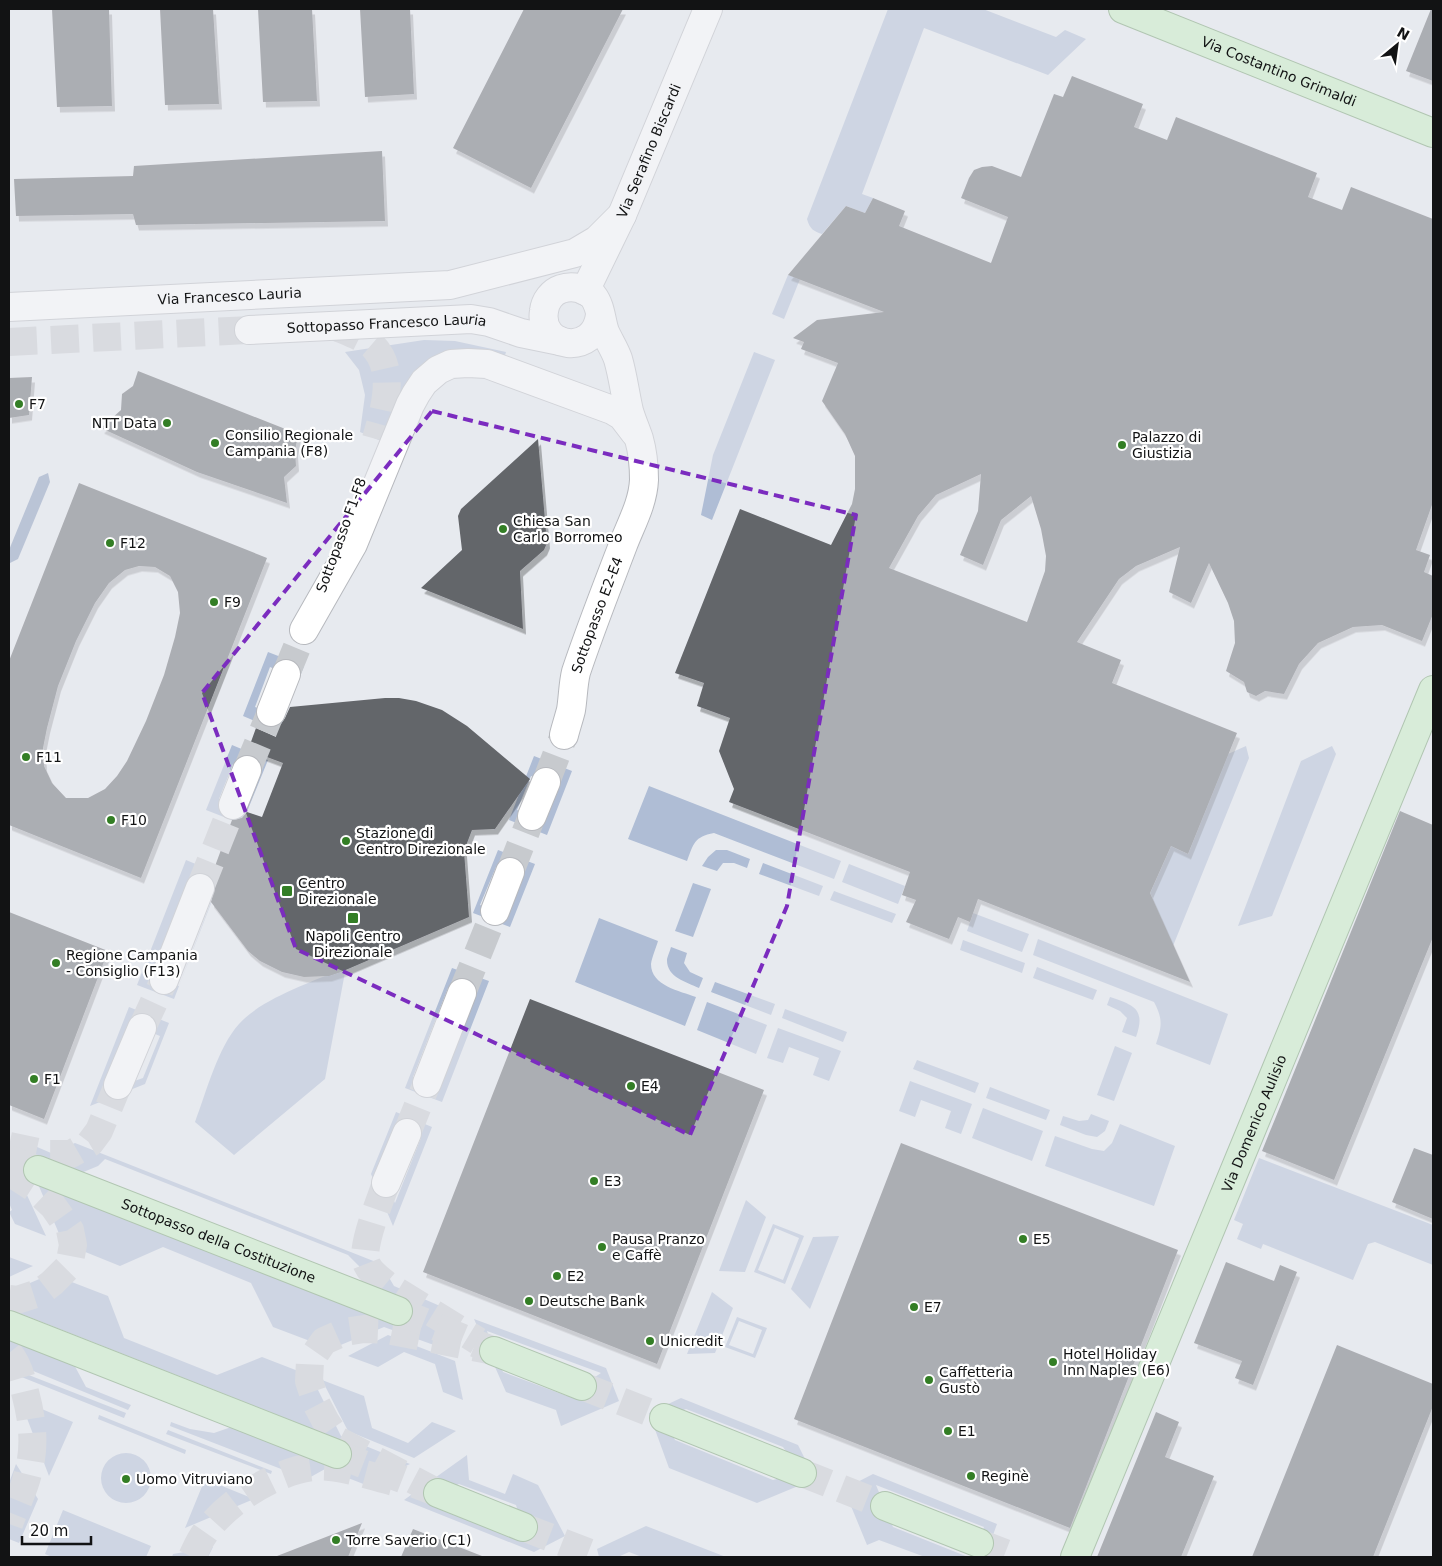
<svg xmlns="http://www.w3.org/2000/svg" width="1442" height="1566" font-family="'DejaVu Sans',sans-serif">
<defs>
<filter id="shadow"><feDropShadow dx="3" dy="5.5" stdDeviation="0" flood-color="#0004"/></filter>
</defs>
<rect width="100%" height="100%" fill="#e7eaef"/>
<!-- green -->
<path fill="#afbdd5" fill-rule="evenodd" d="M888 9H983L1056 37 1065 30 1086 39 1048 75 924 28 862 194 873 198 865 213 846 206 822 234C813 231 810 229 807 219Z
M788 275 800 279 784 319 772 314Z
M424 340 455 341 506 352 503 362 460 356 388 444 360 432 365 395 359 370 345 352Z
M754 352 775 360 712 520 701 515 713 455Z
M268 652 304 666 279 731 243 716ZM270 667 286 674 282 717 255 707Z
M232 745 268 760 242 824 206 810ZM233 764 260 774 246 810 219 799Z
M1246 746 1249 758 1173 946 1150 893 1171 846 1188 854 1228 754Z
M1332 746 1336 754 1272 916 1238 926 1301 761Z
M534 756 572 771 547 835 509 820ZM531 776 546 782 544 821 517 810Z
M649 786 841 861 834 879 714 833C694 837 694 843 687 861L628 839Z
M498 850 535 864 510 927 473 913ZM496 867 522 877 489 909 480 905Z
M716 850H727L750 859 747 868 734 863H723L717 871 702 866 708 857Z
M186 860 222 875 174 999 137 985ZM200 888 214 894 179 986 164 980Z
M763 863 823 886 819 896 759 874Z
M849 864 905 886 898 904 842 882Z
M693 883 711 889 693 937 675 931Z
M834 891 896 914 892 923 830 900Z
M973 913 1029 934 1022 952 967 931Z
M599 918 658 941C656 948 652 957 651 964 651 986 680 991 696 997L685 1026 575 982Z
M1038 939 1228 1014 1210 1065 1156 1044C1162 1026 1163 1019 1154 1002L1033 955Z
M963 940 1025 963 1022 973 960 950Z
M671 947 687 953 684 963 690 972 703 978 699 988C686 982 666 977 667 959 668 955 670 951 671 947Z
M346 967 325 1079 234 1155 195 1122C206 1093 218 1047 239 1024 262 998 313 982 346 967Z
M1037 967 1097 990 1093 1000 1033 978Z
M452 968 489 981 442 1102 405 1088ZM448 988 475 999 440 1088 413 1077Z
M715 982 775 1004 771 1015 711 992Z
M1110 997C1134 1005 1146 1009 1136 1037L1122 1032 1127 1018 1120 1011 1107 1005Z
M707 1002 767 1025 756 1054 697 1030Z
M129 1007 169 1023 145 1084 90 1106ZM133 1025 160 1036 143 1078 106 1091Z
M785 1009 847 1032 843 1042 782 1018Z
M778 1028 841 1051 829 1081 813 1075 819 1058 789 1047 783 1063 767 1058Z
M1115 1046 1132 1053 1114 1101 1097 1095Z
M917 1060 979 1083 975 1093 913 1069Z
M910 1081 972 1104 961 1134 945 1128 951 1111 921 1100 915 1117 899 1111Z
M990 1087 1050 1110 1046 1120 986 1098Z
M983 1108 1043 1131 1032 1161 972 1138Z
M396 1112 432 1127 393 1226 371 1174ZM394 1128 421 1138 395 1203 378 1168Z
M1091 1114 1109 1121 1105 1131 1097 1137 1086 1135 1060 1125 1063 1116 1079 1121 1088 1120Z
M1120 1124 1175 1146 1154 1206 1045 1166 1055 1136 1092 1149 1104 1151 1112 1143Z
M21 1140 51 1153 75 1143 381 1264 394 1286 440 1306 456 1353 384 1327 331 1349 273 1327 251 1283 163 1247 120 1266 63 1243 38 1184 9 1173V1145ZM105 1159 348 1255 359 1266 366 1285 398 1311 407 1326 26 1176 55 1163 81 1173 98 1166Z
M1259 1158 1433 1225V1265L1375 1242 1368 1244 1353 1280 1263 1244 1261 1249 1237 1239 1243 1224 1234 1220Z
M9 1186 26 1193 46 1236 15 1224 9 1212 12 1210 9 1203Z
M746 1200 766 1217 745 1272 719 1271Z
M773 1224 804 1236 785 1284 754 1272ZM775 1228 799 1238 783 1280 758 1270Z
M839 1236 810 1309 791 1289 813 1237Z
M9 1257 33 1266 9 1277Z
M51 1274 108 1296 124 1338 217 1375 262 1357 311 1376 341 1436 410 1464 366 1485 325 1469 307 1479 170 1426 171 1422 190 1429 214 1433 240 1424 324 1459 356 1446 9 1309V1292Z
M712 1292 733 1308 715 1353 687 1354Z
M737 1317 767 1328 755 1358 725 1347ZM739 1321 762 1330 753 1354 729 1345Z
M474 1319 606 1368 619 1401 561 1426 556 1410 506 1392ZM487 1331 601 1373 567 1396 503 1372 494 1351Z
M9 1334 71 1359 86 1387 131 1405 128 1410 9 1361Z
M388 1335 455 1361 463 1400 443 1392 435 1364 404 1352 378 1367 348 1356Z
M21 1372 126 1413 124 1418 19 1376Z
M322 1380 364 1396 372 1428 408 1443 432 1422 456 1431 414 1458 348 1431Z
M681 1398 798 1445 815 1479 757 1503 669 1468 649 1413ZM686 1409 783 1447 801 1473 773 1480 675 1440 664 1418Z
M20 1400 73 1422 49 1476Z
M99 1415 186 1450 185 1454 98 1419Z
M168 1430 272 1471 271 1474 166 1434Z
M101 1478a25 25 0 1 1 50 0a25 25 0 1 1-50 0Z
M467 1455 469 1480 505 1494 513 1474 538 1485 565 1536 534 1552 404 1500ZM459 1484 516 1505 527 1541 426 1500Z
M16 1464 38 1499 19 1543 9 1539V1483Z
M873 1474 997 1524 985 1557H974L984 1527 876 1485 893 1527 968 1557H925L879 1540 867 1545 844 1489Z
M205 1479 254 1499 185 1528Z
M63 1510 151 1546 146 1557H52L45 1554Z
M646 1526 726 1557H642L629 1552 618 1557H599L597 1549Z
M213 1547 208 1557H172L173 1554Z"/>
<!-- water -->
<path fill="#8397b8" d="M48 473 50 482 18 559 10 563 9 560V550L39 477Z"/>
<!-- building -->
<path fill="#64666b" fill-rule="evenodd" filter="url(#shadow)" d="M52 9H109L112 106 57 107Z
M160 9H213L219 104 165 105Z
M258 9H312L317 101 263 102Z
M360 9H410L414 94 365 97Z
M524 9H623L531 188 453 148Z
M1431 9H1433V81L1406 71Z
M1072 76 1143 104 1134 127 1167 140 1176 117 1317 173 1308 197 1342 210 1351 187 1433 219V502L1416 550 1430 555 1424 572 1433 576V614L1422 641 1382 625 1353 627 1318 643 1299 664 1284 694 1265 691 1256 696 1247 692 1244 682 1226 671 1235 643 1234 621 1228 603 1209 563 1191 603 1169 592 1180 547 1136 566 1119 579 1077 642 1121 660 1112 683 1237 733 1188 854 1171 846 1150 893 1190 982 978 899 970 922 958 917 949 939 906 922 916 900 902 895 910 872 729 802 734 789 719 751 730 718 697 706 704 683 675 673 740 509 831 545 852 504 855 489V456L845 434 822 401 838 363 801 349 804 342 793 338 817 320 884 312 788 275 846 206 865 213 873 198 905 211 899 226 991 263 1008 217 961 198 969 178 974 170 982 167 992 166 1021 177 1054 94 1063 97ZM981 474 978 511 960 555 983 565 1001 520 1031 496 1041 529 1046 556 1045 571 1027 622 889 568 918 516 936 495Z
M382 151 385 221 136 225 133 214 16 216 14 179 133 176 134 166Z
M138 371 298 434 295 451 296 466 284 477 287 503 197 472 101 428 121 410 122 394 133 386Z
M32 377 29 415 9 418V378Z
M538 439 547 543 544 550 520 571 523 629 421 588 462 550 458 516 461 509Z
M79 483 267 558 141 878 9 825V661ZM139 566 155 567 170 576 178 592 180 613 175 637 164 675 146 721 127 761 117 776 105 789 88 798H66L52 783 44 766 43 748 47 728 58 686 76 641 95 603 109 583 125 570Z
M385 698H399L416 701 442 710 467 726 530 779 495 829 472 830 464 851 469 917 341 972 329 976 304 977 282 972 260 961 248 951 211 902 215 886 211 877 232 820 242 818 247 812 262 817 283 763 248 750 256 728 276 737 275 727 281 724 285 718 290 707Z
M1400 811 1433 825V937L1334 1180 1262 1151Z
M9 912 108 951 44 1119 9 1105Z
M530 999 764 1090 657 1364 423 1272Z
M901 1143 1178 1250 1070 1528 794 1419Z
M1414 1148 1433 1155V1219L1392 1202Z
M1226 1262 1274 1281 1280 1265 1297 1272 1253 1385 1235 1378 1242 1361 1194 1343Z
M1337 1345 1433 1384V1406L1373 1557H1252Z
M1156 1412 1179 1422 1165 1457 1214 1476 1181 1557H1097Z
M362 1523 348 1557H278L277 1556Z
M413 1529 482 1556V1557H401Z"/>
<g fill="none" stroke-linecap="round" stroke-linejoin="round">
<!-- minor-tunnel -->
<path stroke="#c7cace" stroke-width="28" stroke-dasharray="28 14" stroke-linecap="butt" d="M334 326C345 331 365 338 373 346 397 371 384 410 376 439
M9 342 249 330
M286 674 304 630
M247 770 271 712
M546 782 564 735
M510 872 532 816
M200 888 233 805
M462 993 495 911
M142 1028 164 980
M407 1133 427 1083
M9 1146 47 1154H71L90 1143 99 1131 118 1085
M9 1172 34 1188 53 1206 70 1230 73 1245 69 1266 52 1283 39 1293 17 1300 9 1299
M386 1183C380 1201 361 1246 366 1262 369 1272 380 1279 387 1285L478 1341
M9 1353C18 1364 22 1379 25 1392 32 1418 36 1446 28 1473 24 1490 15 1507 9 1524
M438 1493 339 1441 326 1422 317 1405 309 1381 310 1361 324 1341 344 1332 364 1329 387 1330 494 1351
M192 1557C196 1549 199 1541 205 1533 228 1500 288 1462 330 1467 351 1469 377 1478 398 1483"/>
<!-- major-tunnel -->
<path stroke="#c7cace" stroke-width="28" stroke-dasharray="28 14" stroke-linecap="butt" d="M9 1159 38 1170
M398 1311 494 1351
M582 1386 664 1418
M337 1454 438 1493
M802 1473 885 1506
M523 1527 600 1557
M979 1543 1015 1557"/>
<!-- minor casing -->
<g stroke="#b7b9be" stroke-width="30">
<g id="minor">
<path id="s1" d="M585 291 622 215 708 9"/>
<path id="s2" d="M9 307 450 285 575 253 597 240 622 215"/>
<path id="s3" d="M249 330 471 319 489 322 521 333 560 341"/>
<path d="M304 630 353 544 410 405 416 394 424 382 438 370 451 364 468 363 487 364 612 410 622 416 635 433"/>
<path d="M271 712 286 674"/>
<path id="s4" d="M564 735C566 727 569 718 571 710 573 698 573 684 576 672 590 630 607 587 623 545 631 524 643 503 644 480 644 466 643 453 639 439 636 430 632 421 629 411 625 394 623 376 618 359 615 350 609 341 605 332 601 321 601 306 593 296 585 288 572 285 561 289 552 292 545 301 544 311 538 349 595 357 600 315"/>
<path d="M233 805 247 770"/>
<path d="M532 816 546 782"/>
<path d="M495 911 510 872"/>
<path d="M164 980 200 888"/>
<path d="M427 1083 462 993"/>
<path d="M118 1085 142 1028"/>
<path d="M386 1183 407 1133"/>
</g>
</g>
<!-- major casing -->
<g stroke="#6e9b67" stroke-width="30">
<g id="major">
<path id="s5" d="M1123 9 1433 133"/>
<path id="s6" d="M38 1170 398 1311"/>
<path d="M9 1325 337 1454"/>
<path d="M494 1351 582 1386"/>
<path d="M664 1418 802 1473"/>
<path d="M438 1493 523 1527"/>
<path d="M885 1506 979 1543"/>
<path id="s7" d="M1075 1557 1433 690"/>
</g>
</g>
<!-- minor -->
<use href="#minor" stroke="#fff" stroke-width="28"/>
<!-- major -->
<use href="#major" stroke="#c6efbf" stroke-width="28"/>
</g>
<!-- marked area -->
<path d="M0 0H1442V1566H0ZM432 411 856 515 787 906 690 1135 296 949 202 693Z" fill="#e7eaef" fill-opacity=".55" fill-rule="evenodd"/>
<path fill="none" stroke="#7b2cbf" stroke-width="4" stroke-dasharray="10 6" stroke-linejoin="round" d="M432 411 856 515 787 906 690 1135 296 949 202 693Z"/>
<!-- markers -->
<g fill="#337e25" stroke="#fff" stroke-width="2">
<circle cx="19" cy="404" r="5"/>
<circle cx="167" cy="423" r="5"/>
<circle cx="215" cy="443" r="5"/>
<circle cx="1122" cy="445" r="5"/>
<circle cx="503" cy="529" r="5"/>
<circle cx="110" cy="543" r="5"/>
<circle cx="214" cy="602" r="5"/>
<circle cx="26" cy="757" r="5"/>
<circle cx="111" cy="820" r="5"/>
<circle cx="346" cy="841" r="5"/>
<rect x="281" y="885" width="12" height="12" rx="2.5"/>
<rect x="347" y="912" width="12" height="12" rx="2.5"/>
<circle cx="56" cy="963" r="5"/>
<circle cx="34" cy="1079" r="5"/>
<circle cx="631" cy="1086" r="5"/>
<circle cx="594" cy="1181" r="5"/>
<circle cx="1023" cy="1239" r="5"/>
<circle cx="602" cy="1247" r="5"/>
<circle cx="557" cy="1276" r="5"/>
<circle cx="529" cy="1301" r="5"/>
<circle cx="914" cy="1307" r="5"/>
<circle cx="650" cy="1341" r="5"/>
<circle cx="1053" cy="1362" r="5"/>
<circle cx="929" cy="1380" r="5"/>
<circle cx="948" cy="1431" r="5"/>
<circle cx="971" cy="1476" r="5"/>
<circle cx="126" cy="1479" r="5"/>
<circle cx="336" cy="1540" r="5"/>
</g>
<g text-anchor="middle" stroke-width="4.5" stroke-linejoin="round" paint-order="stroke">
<!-- street labels -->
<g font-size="14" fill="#121314" stroke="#fff">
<text dy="5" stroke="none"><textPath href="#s5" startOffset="168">Via Costantino Grimaldi</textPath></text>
<text dy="5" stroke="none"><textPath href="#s1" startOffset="154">Via Serafino Biscardi</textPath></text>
<text dy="5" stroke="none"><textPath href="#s2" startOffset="221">Via Francesco Lauria</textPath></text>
<text dy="5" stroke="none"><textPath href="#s3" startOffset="138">Sottopasso Francesco Lauria</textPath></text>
<text transform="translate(341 535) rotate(-70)" y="5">Sottopasso F1-F8</text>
<text dy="5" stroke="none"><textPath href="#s4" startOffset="125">Sottopasso E2-E4</textPath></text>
<text dy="5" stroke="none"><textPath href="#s7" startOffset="469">Via Domenico Aulisio</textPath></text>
<text dy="5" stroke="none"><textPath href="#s6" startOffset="194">Sottopasso della Costituzione</textPath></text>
</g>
<!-- poi labels -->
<g font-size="14" fill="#121314" stroke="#fff" text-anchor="start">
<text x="29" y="409">F7</text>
<text x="157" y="428" text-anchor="end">NTT Data</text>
<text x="225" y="440">Consilio Regionale<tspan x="225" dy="16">Campania (F8)</tspan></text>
<text x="1132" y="442">Palazzo di<tspan x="1132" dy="16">Giustizia</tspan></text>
<text x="513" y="526">Chiesa San<tspan x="513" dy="16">Carlo Borromeo</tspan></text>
<text x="120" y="548">F12</text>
<text x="224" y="607">F9</text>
<text x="36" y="762">F11</text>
<text x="121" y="825">F10</text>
<text x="356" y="838">Stazione di<tspan x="356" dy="16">Centro Direzionale</tspan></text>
<text x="298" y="888">Centro<tspan x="298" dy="16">Direzionale</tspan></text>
<text x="353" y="941" text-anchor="middle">Napoli Centro<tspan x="353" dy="16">Direzionale</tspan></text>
<text x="66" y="960">Regione Campania<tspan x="66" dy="16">- Consiglio (F13)</tspan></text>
<text x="44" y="1084">F1</text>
<text x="641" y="1091">E4</text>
<text x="604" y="1186">E3</text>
<text x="612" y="1244">Pausa Pranzo<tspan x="612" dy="16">e Caffè</tspan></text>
<text x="1033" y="1244">E5</text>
<text x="567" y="1281">E2</text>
<text x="539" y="1306">Deutsche Bank</text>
<text x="924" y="1312">E7</text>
<text x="660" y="1346">Unicredit</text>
<text x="1063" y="1359">Hotel Holiday<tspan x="1063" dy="16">Inn Naples (E6)</tspan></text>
<text x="939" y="1377">Caffetteria<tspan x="939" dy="16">Gustò</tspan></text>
<text x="958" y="1436">E1</text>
<text x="981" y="1481">Reginè</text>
<text x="136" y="1484">Uomo Vitruviano</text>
<text x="346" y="1545">Torre Saverio (C1)</text>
</g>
</g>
<!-- border -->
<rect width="1442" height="1566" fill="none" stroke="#121314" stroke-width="20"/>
<!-- north arrow -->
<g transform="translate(1397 45) rotate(29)" stroke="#ffffff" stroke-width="4" paint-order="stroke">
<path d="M0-4L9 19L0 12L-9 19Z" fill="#121314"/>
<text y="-8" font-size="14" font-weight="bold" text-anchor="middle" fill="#121314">N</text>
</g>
<!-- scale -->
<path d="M22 1536v8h69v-8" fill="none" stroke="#121314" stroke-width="2.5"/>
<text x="30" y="1536" font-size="15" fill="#121314" stroke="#ffffff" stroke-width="4" paint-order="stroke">20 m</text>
</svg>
